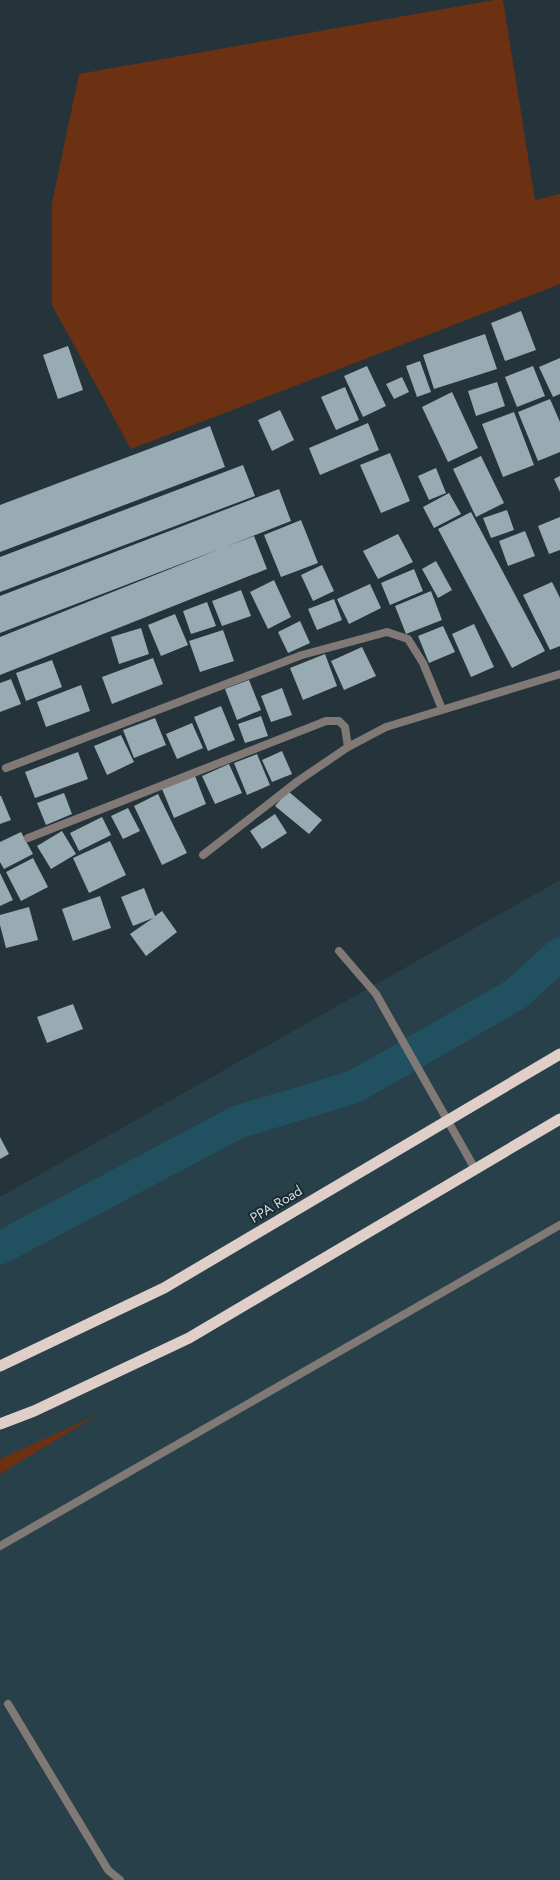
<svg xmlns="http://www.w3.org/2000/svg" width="560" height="1880" font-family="Jost,sans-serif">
<rect width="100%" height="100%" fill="#24343a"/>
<!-- built -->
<path fill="#284049" d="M560 880V1880H0V1197Z"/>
<!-- green -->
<path fill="#6c3012" d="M494 0H503L535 200 560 194V284L131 449 52 305V203L79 74Z
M99 1414 0 1474V1459Z"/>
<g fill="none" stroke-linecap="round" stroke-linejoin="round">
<!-- canal -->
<path stroke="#215160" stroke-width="33" d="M0 1248 238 1122 354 1087 516 994 560 954"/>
</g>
<!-- building -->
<path fill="#98abb2" d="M521 311 536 350 505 361 491 323Z
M485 334 497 369 434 389 423 355Z
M68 346 83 390 58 399 43 355Z
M560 358V394L553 397 539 367Z
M420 361 431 392 417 397 406 366Z
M367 366 386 406 363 417 344 376Z
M533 366 545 396 517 407 505 377Z
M402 377 409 392 394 399 386 384Z
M497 382 505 406 476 416 468 391Z
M345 387 359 420 336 430 321 397Z
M452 392 478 448 448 462 422 407Z
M550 399 560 422V452L538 461 518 412Z
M280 410 294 440 272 451 258 420Z
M514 412 534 465 503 477 482 424Z
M368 423 379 450 320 475 309 448Z
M210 426 225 467 0 552V505Z
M390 453 410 501 381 513 360 465Z
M481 456 504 503 476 517 453 469Z
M243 465 255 496 0 592V557Z
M436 468 446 493 429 500 418 476Z
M560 476V492L554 479Z
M279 489 291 521 225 547 254 536 267 569 0 675V637L220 549 0 633V596Z
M449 493 461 514 434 528 423 507Z
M507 510 514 530 491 538 483 518Z
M471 512 545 651 512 668 438 529Z
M560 517V550L549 554 538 526Z
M301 520 318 563 281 577 264 535Z
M525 531 535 556 508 566 499 541Z
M398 534 413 562 378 579 363 551Z
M436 561 452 590 438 598 422 569Z
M322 565 334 591 313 601 301 575Z
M414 569 423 591 390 605 381 583Z
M274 580 291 617 268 629 250 592Z
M552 582 560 598V646L550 650 523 595Z
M370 584 381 608 349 624 337 599Z
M241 590 251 616 222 626 212 601Z
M431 591 442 620 406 634 395 606Z
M334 599 342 620 317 630 308 609Z
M207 602 216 626 191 634 183 611Z
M175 614 188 645 161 656 148 625Z
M300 621 310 643 288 653 278 632Z
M474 624 494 667 471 677 452 634Z
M443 626 455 652 429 663 418 636Z
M141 628 149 654 119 664 111 637Z
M223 630 234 661 200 672 189 641Z
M362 647 376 676 344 690 331 661Z
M325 654 337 686 303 700 290 668Z
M153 658 163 684 112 704 102 677Z
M52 660 62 687 26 701 16 673Z
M11 679 21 704 0 712V683Z
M249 680 261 710 237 720 225 689Z
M81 685 90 711 46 727 37 702Z
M282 688 292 715 271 722 261 696Z
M221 706 235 740 208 751 194 717Z
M261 716 268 736 245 743 238 724Z
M155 718 166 745 134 758 123 730Z
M192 723 203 748 177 759 166 734Z
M121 735 134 762 107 775 94 746Z
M282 751 292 774 272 782 262 760Z
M78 752 88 779 35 798 25 772Z
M257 754 270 785 247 795 234 763Z
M229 764 242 793 215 804 202 776Z
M195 776 206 804 174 818 162 789Z
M288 791 322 820 309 834 275 806Z
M64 793 72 814 46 825 37 803Z
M158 794 187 853 162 865 134 806Z
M0 796H1L11 820 0 824Z
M128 808 140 831 123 839 111 816Z
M275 814 287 833 262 849 250 831Z
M102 817 111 835 79 851 70 833Z
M62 831 76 854 51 869 37 846Z
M21 832 33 854 4 869 0 862V842Z
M110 841 126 875 89 893 73 858Z
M33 858 48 887 21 901 6 872Z
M0 873 13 900 0 906Z
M144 888 155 916 162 911 177 932 146 956 130 934 153 918 133 926 121 897Z
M100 896 111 928 73 941 62 909Z
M29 907 38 940 6 948 0 925V915Z
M73 1004 83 1029 47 1043 37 1017Z
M0 1137 9 1154 0 1159Z"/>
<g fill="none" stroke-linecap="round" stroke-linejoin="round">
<!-- service -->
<path stroke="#817976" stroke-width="8" d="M339 951 376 994 475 1169
M0 1546 560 1225
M8 1704 108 1870 120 1880"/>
<!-- minor -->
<path stroke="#817976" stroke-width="8" d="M6 768 302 655 387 632 408 639 423 663 442 709
M28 838 326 721H339L345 727 348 747
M203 855 298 781 348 747 386 727 560 674"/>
<!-- trunk -->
<path stroke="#e0cfc8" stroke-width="11" d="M0 1366 164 1288 560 1054
M0 1424 34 1411 189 1338 560 1119"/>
</g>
<g text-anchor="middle" stroke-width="4" stroke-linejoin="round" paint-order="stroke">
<!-- street labels -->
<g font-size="14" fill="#ced8db" stroke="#1a2a30">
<text transform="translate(276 1204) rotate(-31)" y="5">PPA Road</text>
</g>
</g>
</svg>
